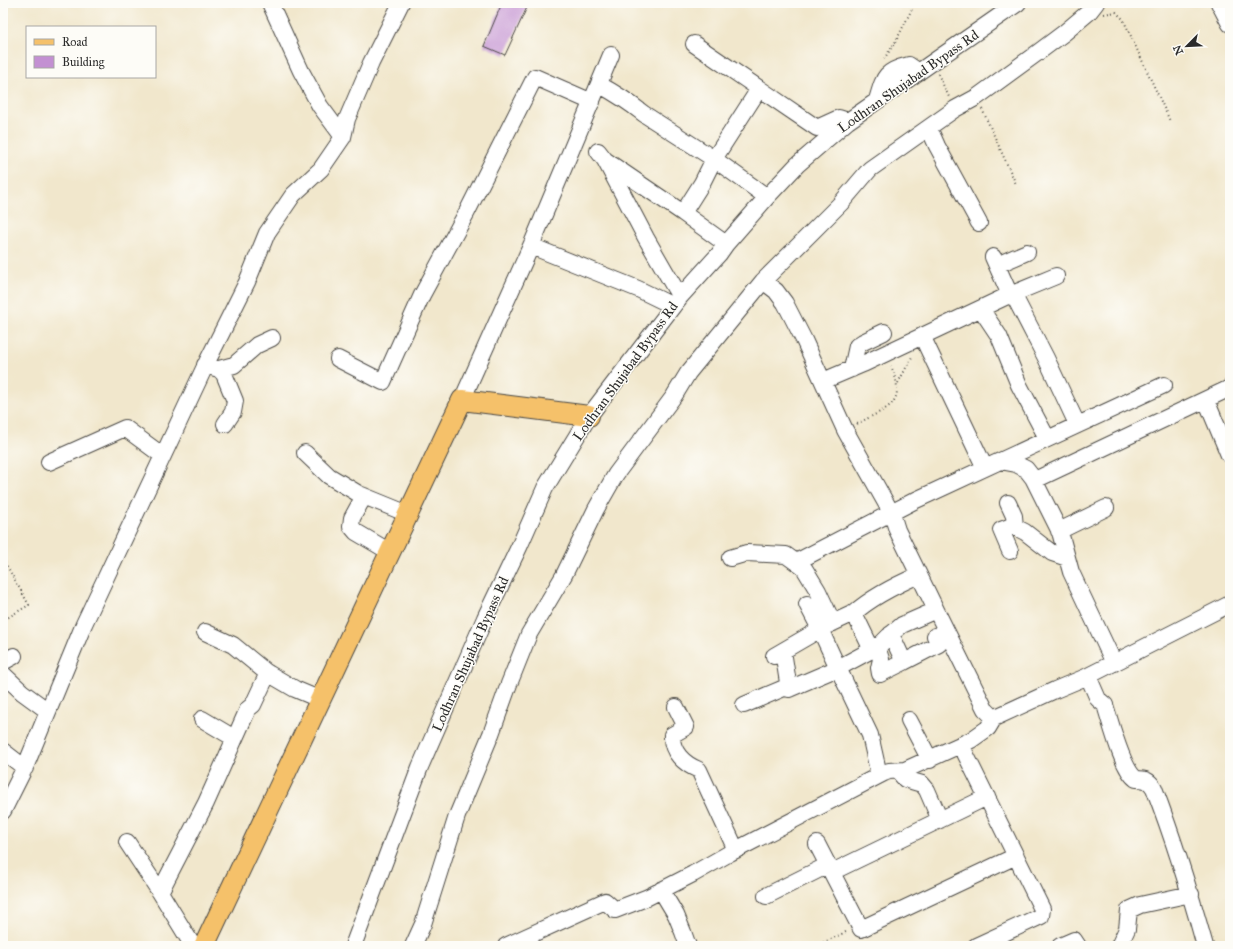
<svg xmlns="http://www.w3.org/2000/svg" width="1233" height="949" font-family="'IM FELL Great Primer',serif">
<rect width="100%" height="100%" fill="#fdfcf7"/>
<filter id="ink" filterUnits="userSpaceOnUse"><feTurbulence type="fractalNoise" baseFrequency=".025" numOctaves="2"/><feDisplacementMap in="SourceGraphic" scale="8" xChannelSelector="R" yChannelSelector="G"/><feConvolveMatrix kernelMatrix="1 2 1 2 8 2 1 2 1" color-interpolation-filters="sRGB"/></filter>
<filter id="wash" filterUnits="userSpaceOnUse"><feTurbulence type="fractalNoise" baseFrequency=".012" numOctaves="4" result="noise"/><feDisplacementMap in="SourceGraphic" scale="16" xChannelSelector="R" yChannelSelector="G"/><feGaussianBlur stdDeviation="0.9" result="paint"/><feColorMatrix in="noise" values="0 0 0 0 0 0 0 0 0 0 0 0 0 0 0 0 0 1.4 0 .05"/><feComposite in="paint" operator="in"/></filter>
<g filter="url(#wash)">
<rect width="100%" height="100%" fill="#f1e7cc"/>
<g id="blocks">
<!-- building -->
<path fill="#c390d2" d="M502 3H529L505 55 484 46Z"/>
</g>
</g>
<g filter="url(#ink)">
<use href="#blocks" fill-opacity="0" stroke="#494743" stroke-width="1"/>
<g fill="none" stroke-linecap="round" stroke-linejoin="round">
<!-- minor casing -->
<g stroke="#494743" stroke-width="18">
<path id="minor" d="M270 3 301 71 320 106 343 137
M1219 3 1230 24
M694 44 817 128 839 118 848 121
M600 85C615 93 630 103 644 114L714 159 767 197
M877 100C884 77 884 71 909 65L919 72
M929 128 937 146 979 223
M598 151 605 160 683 213
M605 160 646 238 680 297
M726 244 683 213 702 183 714 159 759 89
M531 246 638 289 673 306
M993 257 1010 295
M997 265 1027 252
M763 281 776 291 785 303 804 340 845 430 892 514 897 530 919 575
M1013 294 1046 358 1077 424
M981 309 999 336 1019 385 1047 438
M922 336 985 468
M338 359 383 382 422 295 467 212 535 77 592 102
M205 365 219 369 224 374 235 401 233 412 225 424
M219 369 234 365 257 345 272 338
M852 369 857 346 863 342 884 332
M823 381 863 364 1005 297 1056 276
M462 400 531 246 611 55
M1206 400 1229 455 1230 454
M305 453 329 476 359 494 408 514
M1000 461 1016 464 1026 469 1033 478 1060 532 1071 572 1114 663
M49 462 125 428 163 456
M1035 480 1230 388
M364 496 352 518 351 526 356 532 390 552
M1008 503 1014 516 1015 527
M1059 531 1106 508
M1010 551 1001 530 1009 527H1015L1025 532 1052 553 1067 558
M730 558 747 553 786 555 804 568 818 591 833 623
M796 562 916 500 1164 385
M807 604 820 629 838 668 879 646 889 636 902 625 936 610 985 709 994 718
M854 613C872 597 896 585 919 575L936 610
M205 632 233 645 266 672 295 689 321 700
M877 647 881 659 879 668 880 674 904 662 891 634
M783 651 789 689
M774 656 824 627 854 613 872 650
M3 662 14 656
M904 662 939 644 935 636
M3 674 22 692 48 711
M1088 676 1098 699 1105 705C1111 723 1122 769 1136 779 1145 779 1149 780 1154 788 1174 840 1190 892 1205 946
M744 705 784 688 789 689 838 668 870 735 879 775
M676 707 686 727 672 735C671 752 684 764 699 770L736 850
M202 719 234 738
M909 720 930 760
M961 745 1042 909 1041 916 976 946
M3 751 25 768
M898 771 905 779 922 784 927 790 940 820
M3 811 26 765 84 624 208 360 247 282 267 233 293 195 321 169 343 137 347 119 371 63 401 3
M127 842 160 892
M817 844 861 929 1016 856
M832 872 987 797
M661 890 676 915 683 932 688 946
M766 896 828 865
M193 946 160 892 206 803 248 709 253 705 268 673
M353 946 420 767 485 618 520 545 545 488 589 416 680 297 719 254 726 244 767 197 797 165 848 121 1018 3
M413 946 423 924 457 816 491 734 509 684 529 634 564 575 596 509 616 474 674 396 688 373 763 281 841 203 870 169 955 109 977 97 1040 51 1064 33 1089 12 1096 3
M506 946 605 901 615 910 646 898 693 874 730 853 884 773 889 771 905 770 971 740 988 728 994 718 1055 690 1086 677 1230 604
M1060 946 1074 940 1078 946
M1119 946 1127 929 1129 910 1140 905 1191 894"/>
</g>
<!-- major casing -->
<g stroke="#494743" stroke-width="22">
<path id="major" d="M204 946 462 400 589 416"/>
</g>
<!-- path -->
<path stroke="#494743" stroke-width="2" stroke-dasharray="1 3" stroke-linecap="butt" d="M1104 14 1116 12 1123 19 1170 121
M884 59 896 41 915 3
M938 74 949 97
M982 109 1016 184
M898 383 913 355
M857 424C887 407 908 406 891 366
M3 559 29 605 7 618H3
M816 946 848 931"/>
<!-- minor -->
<use href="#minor" stroke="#fff" stroke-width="16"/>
<!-- major -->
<use href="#major" stroke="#f5c16b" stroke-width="20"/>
</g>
</g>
<g text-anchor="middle" stroke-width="3" stroke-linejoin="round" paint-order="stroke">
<!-- street labels -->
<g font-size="14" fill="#2b2b2b" stroke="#fdfcf7">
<text transform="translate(908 81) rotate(-35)" y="5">Lodhran Shujabad Bypass Rd</text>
<text transform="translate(625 371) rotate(-54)" y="5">Lodhran Shujabad Bypass Rd</text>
<text transform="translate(470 654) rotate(-66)" y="5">Lodhran Shujabad Bypass Rd</text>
</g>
</g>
<!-- margin -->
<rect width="1233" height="949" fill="none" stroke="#fdfcf7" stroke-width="16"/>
<!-- legend -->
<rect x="26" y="26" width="130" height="52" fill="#fdfcf7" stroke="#a9a8a5"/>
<rect x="34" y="39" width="20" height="6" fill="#f5c16b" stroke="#a9a8a5"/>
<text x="62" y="46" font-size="12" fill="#2b2b2b">Road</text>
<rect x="34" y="56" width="20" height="12" fill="#c390d2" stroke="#a9a8a5"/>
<text x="62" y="66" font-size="12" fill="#2b2b2b">Building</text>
<!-- north arrow -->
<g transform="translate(1187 46) rotate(246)" stroke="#fdfcf7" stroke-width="3" paint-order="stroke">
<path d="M0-3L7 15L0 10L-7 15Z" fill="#2b2b2b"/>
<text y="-6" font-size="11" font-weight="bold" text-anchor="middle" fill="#2b2b2b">N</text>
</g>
</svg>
